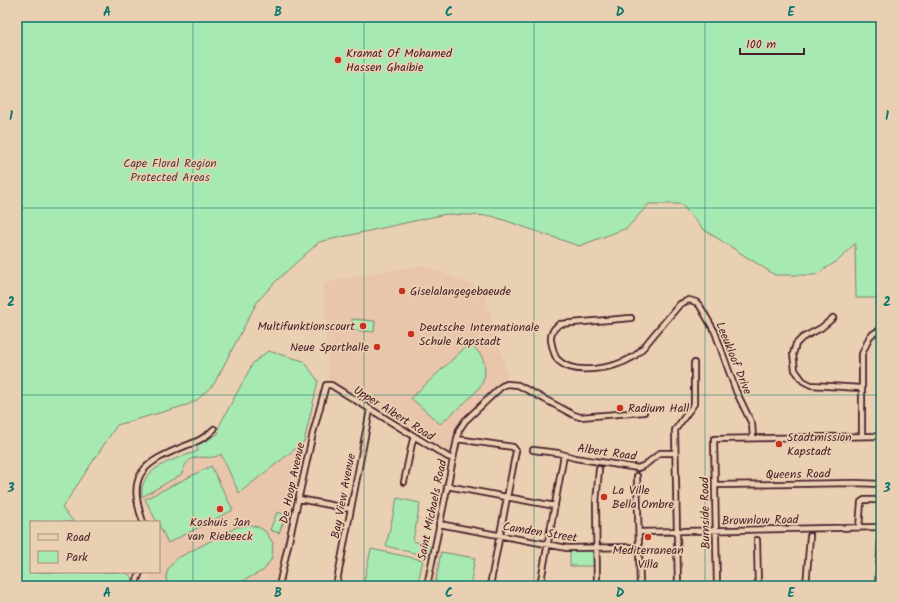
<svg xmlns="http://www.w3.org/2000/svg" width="898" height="603" font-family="Kalam,sans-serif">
<rect width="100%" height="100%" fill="#ead0b2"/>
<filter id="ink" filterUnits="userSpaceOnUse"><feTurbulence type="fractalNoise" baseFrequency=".025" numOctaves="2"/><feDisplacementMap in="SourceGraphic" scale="8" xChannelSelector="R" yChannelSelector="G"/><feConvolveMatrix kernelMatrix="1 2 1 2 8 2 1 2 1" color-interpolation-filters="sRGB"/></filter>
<g filter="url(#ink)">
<!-- built -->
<path fill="#e8c5ab" d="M423 265 483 290 508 377 458 423 453 451 449 454 445 453 328 379 324 284 342 279Z
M294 450 305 453 276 586H146L151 577 152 572H159V522H152L142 497 182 474 185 465 195 457H216L221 454 239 493Z
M438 551 476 557 471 586H431Z"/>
<!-- green -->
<path fill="#a7e9b2" stroke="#78846e" d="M17 17H881V298H856L855 243 839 260 815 275H775L703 229 681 204H649L627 228 579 246 492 216 446 214 319 242 277 280 257 302 214 384 197 400 187 405 117 425 62 508 74 522H31V572H125L133 578 132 586H17Z
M352 319 375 321 374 332 351 330Z
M470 343C473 347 479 352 482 357 485 363 486 374 483 381 478 394 451 414 440 424L411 398Z
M268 351 304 361 318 381 304 442 239 493 221 454C206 464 189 446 182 474L142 497C138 467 176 459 198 451L196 444 204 440 206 441 219 433 217 430 253 363Z
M211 466 233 510 168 543 159 525V522H157L145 499Z
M397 498 420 503 413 541 432 547 429 557 386 546Z
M277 512 286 515 279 533 270 530Z
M250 525 258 527 265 531 273 543 272 558 264 570 233 586H168L166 577 168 569 176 559 237 527Z
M371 549 423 560 417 586H363Z
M570 550H591L594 555 595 566H570Z
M441 552 475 558 470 586H435Z"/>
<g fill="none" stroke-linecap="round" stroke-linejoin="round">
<!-- minor casing -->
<g stroke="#4a1f2b" stroke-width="8">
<path id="minor" d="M631 318 560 324C552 329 549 335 552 345 553 349 554 355 557 359 573 377 615 368 633 357 641 352 646 344 652 337 661 326 671 315 680 304L689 300 696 302 700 306 715 332 736 391 752 424 753 438
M833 318 821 328 802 338 796 344 793 354 795 370 803 381 811 385 861 388
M862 436V354L870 336 876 332 881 330
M457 439 513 447 516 451 490 586
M533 450 558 453 575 458 638 468 645 465 660 453H675
M637 476 640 586
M404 482 412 443 414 437
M715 485 855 483 881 484
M447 486 555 506
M299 499 351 509
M143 522C126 474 143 463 185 446 196 442 206 438 214 429
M439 524 567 548 639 547
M859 528 861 502 864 500H881
M639 532 881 527
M757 540 758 586
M135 586 140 572
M279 586 313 433 326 385H331L448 457 453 459
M336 586 370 410
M427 586 459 430 465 421 502 386 507 384 518 385 574 415 580 417 644 412
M540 586 564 455
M597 586 596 503 599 469
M678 586 675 430 694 404V363
M717 586 714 439 881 436
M806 586 810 536
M878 586 881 539"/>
</g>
<!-- minor -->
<use href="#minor" stroke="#ead0b2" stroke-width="4.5"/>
</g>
</g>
<!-- grid -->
<path fill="none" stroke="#0f766e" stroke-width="1" stroke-opacity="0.55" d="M193 17V586M364 17V586M534 17V586M705 17V586M17 208H881M17 395H881"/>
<!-- markers -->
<g fill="#c8321e" stroke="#ead0b2" stroke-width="1.5">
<circle cx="338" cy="60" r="4"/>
<circle cx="402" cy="291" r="4"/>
<circle cx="363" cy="326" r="4"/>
<circle cx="411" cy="334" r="4"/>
<circle cx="377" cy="347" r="4"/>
<circle cx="620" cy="408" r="4"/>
<circle cx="779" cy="444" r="4"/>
<circle cx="604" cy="497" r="4"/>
<circle cx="220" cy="509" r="4"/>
<circle cx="648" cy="537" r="4"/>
</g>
<g text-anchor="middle" stroke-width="3.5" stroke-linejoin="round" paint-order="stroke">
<!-- poi labels -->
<g font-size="12" fill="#4a1f2b" stroke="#ead0b2" text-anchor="start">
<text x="346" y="57">Kramat Of Mohamed<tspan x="346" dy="14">Hassen Ghaibie</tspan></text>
<text x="410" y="295">Giselalangegebaeude</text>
<text x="355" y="330" text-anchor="end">Multifunktionscourt</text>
<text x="419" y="331">Deutsche Internationale<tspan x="419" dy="14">Schule Kapstadt</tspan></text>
<text x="369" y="351" text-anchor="end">Neue Sporthalle</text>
<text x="628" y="412">Radium Hall</text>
<text x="787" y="441">Stadtmission<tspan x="787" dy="14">Kapstadt</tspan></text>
<text x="612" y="494">La Ville<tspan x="612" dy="14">Bella Ombre</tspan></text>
<text x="220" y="526" text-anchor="middle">Koshuis Jan<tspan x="220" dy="14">van Riebeeck</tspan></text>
<text x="648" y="554" text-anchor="middle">Mediterranean<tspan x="648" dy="14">Villa</tspan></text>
</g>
<!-- park labels -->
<g font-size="12" fill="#583d3f" stroke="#ead0b2">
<text x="170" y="167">Cape Floral Region<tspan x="170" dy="14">Protected Areas</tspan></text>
</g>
<!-- street labels -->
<g font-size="12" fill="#4a1f2b" stroke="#ead0b2">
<text transform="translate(734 358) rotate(68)" y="4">Leeukloof Drive</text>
<text transform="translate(394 413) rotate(32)" y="4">Upper Albert Road</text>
<text transform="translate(607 452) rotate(8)" y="4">Albert Road</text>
<text transform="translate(798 474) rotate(-1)" y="4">Queens Road</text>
<text transform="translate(292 483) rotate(-78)" y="4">De Hoop Avenue</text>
<text transform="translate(343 496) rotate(-79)" y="4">Bay View Avenue</text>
<text transform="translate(432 510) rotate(-78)" y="4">Saint Michaels Road</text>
<text transform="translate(705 513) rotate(-91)" y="4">Burnside Road</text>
<text transform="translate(760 520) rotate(-1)" y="4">Brownlow Road</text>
<text transform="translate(540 532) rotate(9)" y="4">Camden Street</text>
</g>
</g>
<!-- margin -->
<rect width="898" height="603" fill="none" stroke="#ead0b2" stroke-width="44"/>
<!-- legend -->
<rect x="30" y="521" width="130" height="52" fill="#ead0b2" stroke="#aa897c"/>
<rect x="38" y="534" width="20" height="6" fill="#ead0b2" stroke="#aa897c"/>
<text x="66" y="541" font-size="12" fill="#4a1f2b">Road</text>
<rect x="38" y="551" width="20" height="12" fill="#a7e9b2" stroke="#aa897c"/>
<text x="66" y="561" font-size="12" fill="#4a1f2b">Park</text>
<!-- scale -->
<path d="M740 48v6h64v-6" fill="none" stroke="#4a1f2b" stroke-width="2"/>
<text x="746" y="48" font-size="12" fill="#4a1f2b" stroke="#ead0b2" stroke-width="3" paint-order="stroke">100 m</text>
<rect x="22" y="22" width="854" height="559" fill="none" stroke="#0f766e" stroke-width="1.5"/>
<g font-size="13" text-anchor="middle" font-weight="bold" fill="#0f766e">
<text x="107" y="16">A</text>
<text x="278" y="16">B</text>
<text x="449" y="16">C</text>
<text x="620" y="16">D</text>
<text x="791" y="16">E</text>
<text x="11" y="120">1</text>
<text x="887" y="120">1</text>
<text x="11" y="306">2</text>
<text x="887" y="306">2</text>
<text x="11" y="492">3</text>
<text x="887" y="492">3</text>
<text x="107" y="597">A</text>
<text x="278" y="597">B</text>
<text x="449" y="597">C</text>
<text x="620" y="597">D</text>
<text x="791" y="597">E</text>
</g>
</svg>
